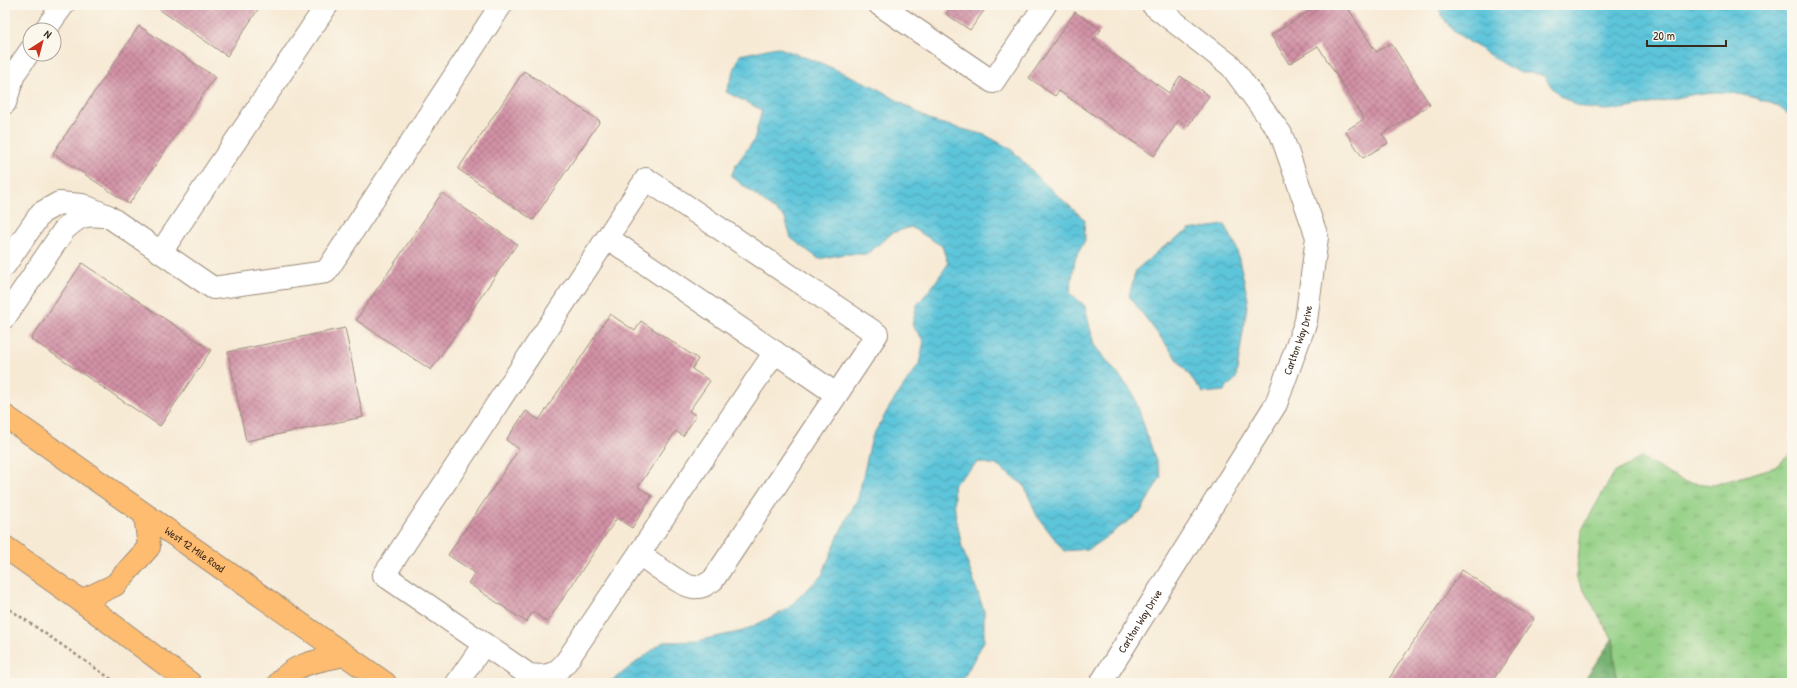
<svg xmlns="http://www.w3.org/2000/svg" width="1797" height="688" font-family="'Patrick Hand',sans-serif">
<defs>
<pattern id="grass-tufts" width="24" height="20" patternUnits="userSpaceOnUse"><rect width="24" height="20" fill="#93cf84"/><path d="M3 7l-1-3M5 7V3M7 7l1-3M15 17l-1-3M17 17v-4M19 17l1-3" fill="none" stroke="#79a86b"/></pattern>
<pattern id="forest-crowns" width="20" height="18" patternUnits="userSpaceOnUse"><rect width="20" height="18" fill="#76b272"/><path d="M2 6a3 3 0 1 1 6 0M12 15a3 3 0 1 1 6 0" fill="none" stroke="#62915d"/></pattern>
<pattern id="water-waves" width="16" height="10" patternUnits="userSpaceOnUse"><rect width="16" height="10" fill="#5dc5da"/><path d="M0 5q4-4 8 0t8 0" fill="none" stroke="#4ea0b0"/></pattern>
<pattern id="building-cross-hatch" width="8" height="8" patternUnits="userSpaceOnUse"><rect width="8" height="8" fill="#d291a6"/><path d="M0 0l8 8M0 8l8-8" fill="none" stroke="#ac7787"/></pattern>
</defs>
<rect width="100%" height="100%" fill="#fbf7ec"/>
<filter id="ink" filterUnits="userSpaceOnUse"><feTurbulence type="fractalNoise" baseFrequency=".025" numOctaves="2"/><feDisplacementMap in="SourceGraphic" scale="8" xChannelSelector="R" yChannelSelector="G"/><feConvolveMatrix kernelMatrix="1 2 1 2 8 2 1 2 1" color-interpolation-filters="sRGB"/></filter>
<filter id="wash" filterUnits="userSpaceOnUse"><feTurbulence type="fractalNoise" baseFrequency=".012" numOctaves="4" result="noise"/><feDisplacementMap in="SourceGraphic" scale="16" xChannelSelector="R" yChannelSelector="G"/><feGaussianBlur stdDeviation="0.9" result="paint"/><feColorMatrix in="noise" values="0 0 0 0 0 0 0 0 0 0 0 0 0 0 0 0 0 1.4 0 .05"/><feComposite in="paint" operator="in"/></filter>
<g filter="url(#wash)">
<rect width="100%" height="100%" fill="#f7ead5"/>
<!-- grass -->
<path fill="url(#grass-tufts)" stroke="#677c51" d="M1792 453V683H1617L1612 638 1576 577 1581 531 1614 473 1641 458 1684 482 1714 485 1775 467Z"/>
<!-- forest -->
<path fill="url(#forest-crowns)" stroke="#586e48" d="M1613 638 1617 683H1582Z"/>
<!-- water -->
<path fill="url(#water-waves)" stroke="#4c787c" d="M1438 5H1792V117C1787 113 1782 109 1777 106 1767 100 1733 92 1721 92 1664 91 1583 142 1544 76L1534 73H1521L1508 67 1453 31 1442 16Z
M777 47 823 64 873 86 932 121 985 135 1011 149 1045 184 1084 219 1085 240 1075 259 1070 293 1085 306 1094 345 1133 393 1161 476 1140 513 1089 549 1064 551 1037 516 1024 485 996 465 978 462 953 485 955 511 962 547 984 611V641L961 683H603L613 680 663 642 697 641 743 631 786 610 822 575 839 534 858 498 872 437 890 406 919 364 924 341 912 325 917 305 934 284 948 264 942 246 911 227 892 233 867 254H844L819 259 791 238 785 218 731 176 736 165 754 140 762 110 726 92 740 55Z
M1225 225 1236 246 1248 299 1236 378 1224 391 1203 393 1129 296 1136 270 1161 249 1189 230Z"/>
<g id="blocks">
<!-- building -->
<path fill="url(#building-cross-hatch)" d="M153 5H261L227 56Z
M953 5H988L970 30 946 14Z
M1319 5H1346L1376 52 1391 43 1430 105 1382 134 1388 143 1363 158 1345 131 1364 119 1318 46 1289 64 1271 35Z
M1075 12 1101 30 1093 40 1169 93 1180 76 1209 96 1188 126 1179 120 1154 156 1059 91 1055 96 1029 78Z
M139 26 215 77 129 204 53 153Z
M524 71 600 121 533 220 458 169Z
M442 193 517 244 431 370 356 320Z
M82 263 211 350 160 426 31 339Z
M610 314 635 331 641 321 698 359 692 369 710 381 689 411 696 416 683 436 676 431 638 487 652 496 632 528 617 518 547 622 533 612 526 622 468 583 475 573 448 555 519 449 506 440 526 411 539 420Z
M345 328 363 417 246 441 228 352Z
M1462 570 1534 619 1491 683H1386Z"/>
</g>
</g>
<g filter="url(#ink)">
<use href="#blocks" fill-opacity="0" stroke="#998a7a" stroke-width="1"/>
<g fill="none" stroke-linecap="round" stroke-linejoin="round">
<!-- minor casing -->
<g stroke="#998a7a" stroke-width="24">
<g id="minor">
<path d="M880 5 993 82 1045 5"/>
<path d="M45 30 63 5"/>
<path d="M5 103 14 74 30 51"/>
<path d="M608 238 836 394"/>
<path d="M161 252 327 5"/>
<path d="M5 265 41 213 59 203 82 205 108 216 213 288 326 272 501 5"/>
<path d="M5 317 64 230C78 217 83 214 103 216"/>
<path d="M639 554C650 561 681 586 693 587 701 588 706 585 713 580L877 334 646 179 384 575 529 675C548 677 554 676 566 662L775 352"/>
<path d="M457 683 484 644"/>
<path id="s1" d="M1101 683 1276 404 1306 321 1317 237 1281 134 1231 66 1153 5"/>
</g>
</g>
<!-- major casing -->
<g stroke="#998a7a" stroke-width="24">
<g id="major">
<path id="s2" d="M5 416 385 683"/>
<path d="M5 547 81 601 190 683"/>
<path d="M81 601 115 585 149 547 145 515"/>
<path d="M279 683C294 663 321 660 345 655"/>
</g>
</g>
<!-- path -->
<path stroke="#998a7a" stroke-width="2.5" stroke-dasharray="3 3" stroke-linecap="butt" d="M5 606 117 683"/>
<!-- minor -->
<use href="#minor" stroke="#fff" stroke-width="22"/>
<!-- major -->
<use href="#major" stroke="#fdbc70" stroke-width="22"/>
</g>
</g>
<g text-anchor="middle" stroke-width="3" stroke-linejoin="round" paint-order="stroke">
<!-- street labels -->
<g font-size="11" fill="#3b2a1e" stroke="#fbf7ec">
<text dy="4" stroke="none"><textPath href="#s1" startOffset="397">Carlton Way Drive</textPath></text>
<text dy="4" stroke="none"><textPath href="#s2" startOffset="232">West 12 Mile Road</textPath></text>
<text dy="4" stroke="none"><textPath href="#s1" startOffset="73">Carlton Way Drive</textPath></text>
</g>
</g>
<!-- margin -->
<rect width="1797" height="688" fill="none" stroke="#fbf7ec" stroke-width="20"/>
<!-- north arrow -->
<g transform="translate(42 42) rotate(36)"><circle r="19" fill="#fbf7ec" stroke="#aea59a"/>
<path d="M0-3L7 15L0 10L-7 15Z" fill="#c8321e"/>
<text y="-6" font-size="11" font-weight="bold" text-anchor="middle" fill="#3b2a1e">N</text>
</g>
<!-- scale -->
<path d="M1647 40v6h79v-6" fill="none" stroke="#3b2a1e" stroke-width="2"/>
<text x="1653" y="40" font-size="12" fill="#3b2a1e" stroke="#fbf7ec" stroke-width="3" paint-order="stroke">20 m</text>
</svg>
